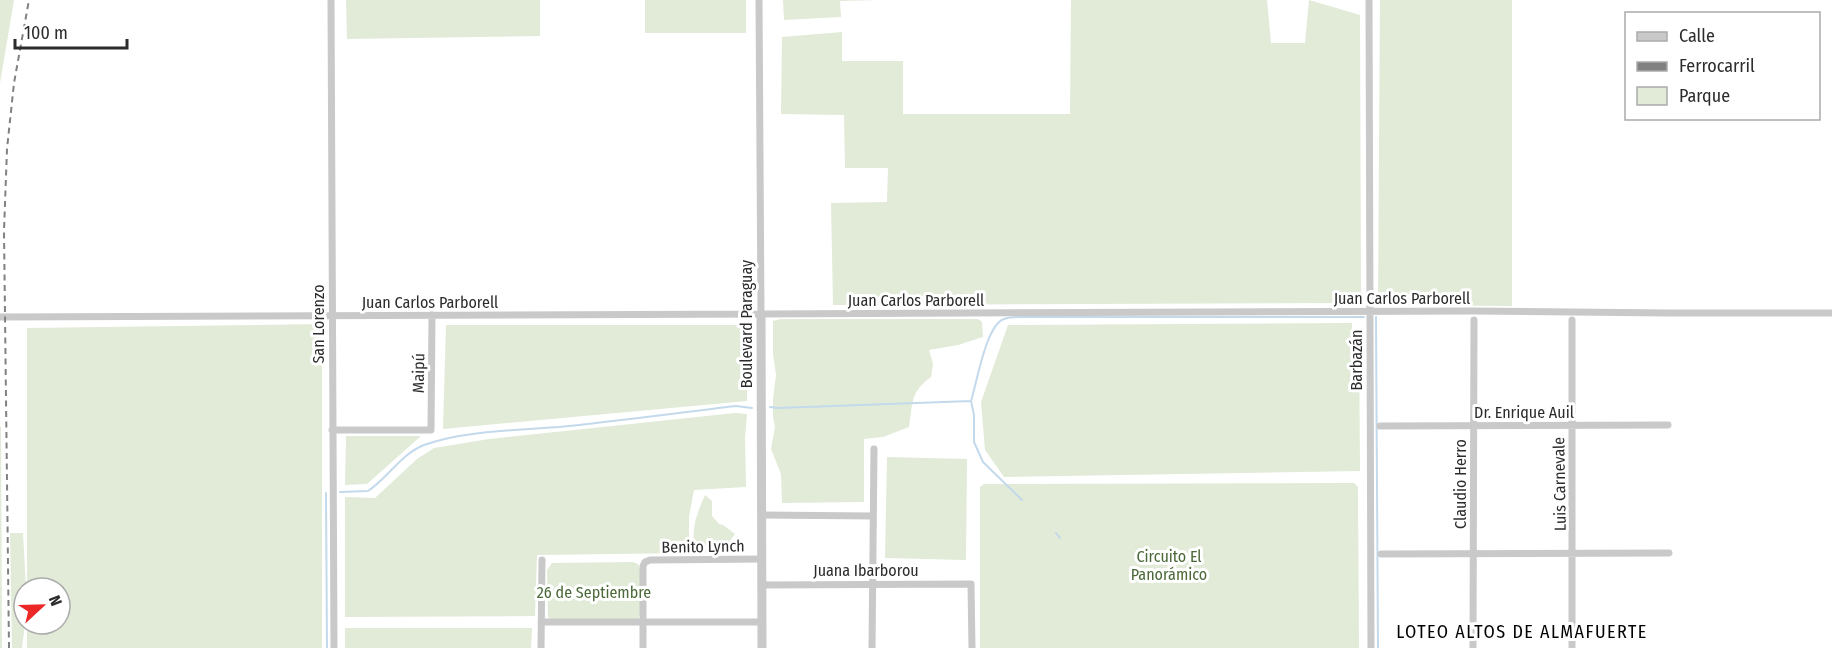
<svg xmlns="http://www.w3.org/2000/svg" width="1832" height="648" font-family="'Fira Sans Condensed',sans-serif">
<rect width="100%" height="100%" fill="#fff"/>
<!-- green -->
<path fill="#e1ebd8" d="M0 0H14L0 83Z
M346 0H540V36L347 39Z
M645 0H746V33H645Z
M783 0H879L840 1 841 17 784 20Z
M1071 0H1267L1271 43H1305L1309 0 1360 15 1361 303 833 305 831 203 887 202 888 168H845L844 115 781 114 782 37 842 32V61H903V114H1070Z
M1380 0H1512V306L1378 305Z
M781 319H978L982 322 983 337 958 345 929 350 933 364 931 377C910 392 913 403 909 427L883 437 864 439V502L782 503 781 474 771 449 775 427 773 417V399L776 375 773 354V321Z
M1352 323V332L1359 331 1360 471 1004 477 985 450 981 402 1008 325Z
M322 324V648H27V624H60V588H27V328Z
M446 325H748L747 401 443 429Z
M735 413 747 414 745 438 746 487 694 490 689 517V553L537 555 535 616 345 617V497L375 498 417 459 434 448 489 439Z
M0 427H1L2 648H0Z
M346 436H421L367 484 345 485Z
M887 457 967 459 966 560 885 558Z
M1354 483 1358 487 1359 648H980V487L984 484Z
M705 495 712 501V516L719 524 723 525 735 534 721 552 696 553C690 531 696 515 705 495Z
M10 533H23L26 588H24L25 624 22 648H12Z
M633 562 638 564 640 569V614L638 619H550L548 617 547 570 552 563Z
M345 628H532L531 648H345Z"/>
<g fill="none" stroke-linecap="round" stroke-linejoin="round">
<!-- stream -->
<path stroke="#c3d9ec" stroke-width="2" d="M1376 317 1378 648
M971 401C977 382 986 325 1004 319 1009 317 1017 317 1023 317H1364
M770 407 778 408 971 401 974 415V442L983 462 1022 500
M340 492 368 491C388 478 401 454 424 445 462 431 518 430 559 427 618 421 677 413 736 406L752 408
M326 493 327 648
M1056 533 1060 538"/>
<!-- minor -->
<path stroke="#c9c9c9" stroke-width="7" d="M331 0 334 648
M759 0 761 315
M1369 0 1371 648
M0 317 1473 311 1669 313H1832
M1572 320V648
M1380 426 1668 425
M332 430H431L432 315
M762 515 873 516
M1381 554 1669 553
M762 585 971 584 972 648
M541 622H762
M541 648 542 560
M643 648V566L645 562 650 560 762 559
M872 648 874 449
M1473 648 1474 320"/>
<!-- tertiary -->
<path stroke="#c9c9c9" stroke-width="9" d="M761 315 762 648"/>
<!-- rail -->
<path stroke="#818181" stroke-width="2" stroke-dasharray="6 4.5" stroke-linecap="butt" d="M9 648 4 231 7 149 14 83 29 0"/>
</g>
<g text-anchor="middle" stroke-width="6" stroke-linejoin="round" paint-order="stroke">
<!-- street labels -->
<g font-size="16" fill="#2c2c2c" stroke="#fff">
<text x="1402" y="304">Juan Carlos Parborell</text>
<text x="916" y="306">Juan Carlos Parborell</text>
<text x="430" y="308">Juan Carlos Parborell</text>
<text transform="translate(318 324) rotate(-90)" y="6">San Lorenzo</text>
<text transform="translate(746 324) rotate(-90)" y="6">Boulevard Paraguay</text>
<text transform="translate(1356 360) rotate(-90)" y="6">Barbazán</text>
<text transform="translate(418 373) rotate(-89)" y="6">Maipú</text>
<text x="1524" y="418">Dr. Enrique Auil</text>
<text transform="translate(1460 484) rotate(-90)" y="6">Claudio Herro</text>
<text transform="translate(1559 484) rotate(-91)" y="6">Luis Carnevale</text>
<text transform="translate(703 546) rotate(-1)" y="6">Benito Lynch</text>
<text x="866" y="576">Juana Ibarborou</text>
</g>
<!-- park labels -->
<g font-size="16" fill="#4b6938" stroke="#fff">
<text x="1169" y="562">Circuito El<tspan x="1169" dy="18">Panorámico</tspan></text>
<text x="594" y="598">26 de Septiembre</text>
</g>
<!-- neighbourhood labels -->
<g font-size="18" letter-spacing="1.5" fill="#000" stroke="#fff">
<text x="1522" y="638">LOTEO ALTOS DE ALMAFUERTE</text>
</g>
</g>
<!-- legend -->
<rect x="1625" y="12" width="195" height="108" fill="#ffffff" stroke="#ababab" stroke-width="1.5"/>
<rect x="1637" y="32" width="30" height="9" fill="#c9c9c9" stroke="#ababab" stroke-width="1.5"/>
<text x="1679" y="42" font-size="18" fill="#2c2c2c">Calle</text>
<rect x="1637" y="62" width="30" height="9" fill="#818181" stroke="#ababab" stroke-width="1.5"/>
<text x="1679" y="72" font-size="18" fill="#2c2c2c">Ferrocarril</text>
<rect x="1637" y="87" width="30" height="18" fill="#e1ebd8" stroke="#ababab" stroke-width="1.5"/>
<text x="1679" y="102" font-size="18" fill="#2c2c2c">Parque</text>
<!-- north arrow -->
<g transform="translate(42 606) rotate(68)"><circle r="28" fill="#ffffff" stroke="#ababab" stroke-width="1.5"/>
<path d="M0-4.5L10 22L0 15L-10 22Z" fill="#eb2826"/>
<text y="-9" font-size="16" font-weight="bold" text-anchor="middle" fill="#2c2c2c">N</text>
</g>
<!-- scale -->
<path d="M15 39v9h112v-9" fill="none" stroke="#2c2c2c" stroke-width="3"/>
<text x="24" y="39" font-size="18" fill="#2c2c2c" stroke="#ffffff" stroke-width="4.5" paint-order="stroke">100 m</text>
</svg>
